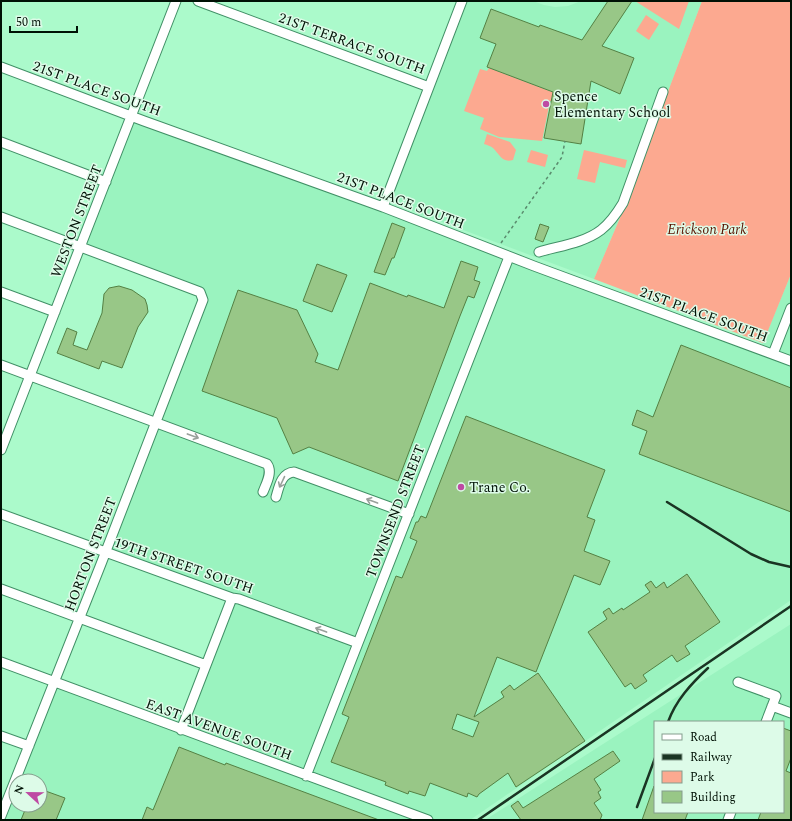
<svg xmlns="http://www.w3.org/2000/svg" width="792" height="821" font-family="Spectral,serif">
<rect width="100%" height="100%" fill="#abfacb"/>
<!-- built -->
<path fill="#9af3bf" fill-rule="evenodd" d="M468 1H533L544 5 555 7 568 6 581 1H702L625 206 594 279 394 204 391 200Z
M132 116 383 207 509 257 759 352 791 274V600L470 820H1V816L55 683 181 729 232 599 106 553 203 300 200 292 81 247ZM16 781H40V805H16Z
M791 624V820H485L589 753ZM655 722H783V812H655Z"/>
<!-- green -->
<path fill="#fca990" d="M635 1H689L679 29Z
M702 1H791V274L763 343 594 279 625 206Z
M646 15 659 24 649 40 636 31Z
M489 68 560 95 558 102 550 101 542 141 499 137 480 129 484 118 464 111 480 69 487 71Z
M487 134 510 142 516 150 513 160C502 163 500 155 493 148 491 146 487 145 484 144Z
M531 150 548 155 545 167 527 162Z
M584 150 627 160 625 168 600 162 595 183 577 179Z"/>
<!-- building -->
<path fill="#98c787" stroke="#548043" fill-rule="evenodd" d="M608 1H632L602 46 634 58 620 94 591 81 581 144 544 138 553 92 487 67 496 44 480 38 491 9 539 27 540 25 582 40Z
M392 223 405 228 394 258H392L385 275 374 272Z
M540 224 549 227 543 242 535 239Z
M461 261 478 267 474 280 480 282 474 298 468 296 460 316 398 481 309 447 293 454 277 418 202 391 238 290 297 310 318 354 315 362 338 370 370 283 407 297 408 295 444 308Z
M317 264 347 275 332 312 303 301Z
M119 286 132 290 145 299 147 305 148 312 138 327 122 368 102 361 99 369 57 353 67 328 77 332 73 345 87 350 102 313 104 294 109 288Z
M681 345 791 388V512L639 454 647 431 632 425 637 410 653 417Z
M466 416 605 470 587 517 595 520 584 551 610 561 600 585 574 575 536 672 497 657 474 717 504 697 501 692 510 685 514 690 538 673 585 741 516 787 508 773 479 794 477 797 468 793 467 797 430 783 425 796 409 791 408 794 385 785 386 782 331 762 349 717 342 714 396 576 402 578 417 541 410 538 416 522H418L421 516 426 518ZM457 714 479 722 473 737 452 729Z
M687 574 720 622 685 646 690 654 677 662 672 655 643 675 647 681 635 689 631 683 625 687 588 632 607 619 603 612 609 608 613 614 622 608 623 610 650 592 645 585 651 581 656 588 664 582 667 588Z
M783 728 791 731V758L786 771 791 773V820H758L761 812H783Z
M179 747 225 765 226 763 379 820H142L147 807 153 810Z
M613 751 620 761 594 779 601 790 598 792 601 798 594 803 602 815 600 820H521L511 806 518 801 523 808Z
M654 786 655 812H688L685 820H642Z
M40 789 65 798 56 820H21L27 805H40Z"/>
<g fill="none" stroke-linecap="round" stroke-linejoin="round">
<!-- minor casing -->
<g stroke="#419066" stroke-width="11">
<path id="minor" d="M198 1 429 87
M1 67 144 121 383 207 534 266 791 361
M1 142 106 182
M383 207 462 1
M1 217 200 292 203 300 101 564 1 816
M539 252C559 246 584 243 601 230 610 223 617 213 623 203L663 92
M1 292 55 312
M773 354 791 308
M1 365 267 464C273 472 266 484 263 492
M1 450 176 1
M276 497C279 487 281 473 294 472L409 514
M1 514 232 598 239 599 358 643
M1 589 206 665
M1 662 428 820
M738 682 776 696 766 722
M772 706 791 713
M181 730 232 598
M1 736 29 746
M306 776 509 257
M728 820 731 812"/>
</g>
<!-- path -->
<path stroke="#5a8b6d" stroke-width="1.5" stroke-dasharray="3 3" stroke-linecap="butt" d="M501 243 562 157 565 141"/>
<!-- minor -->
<use href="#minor" stroke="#fff" stroke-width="9"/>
<!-- rail -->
<path stroke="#1a3423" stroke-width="2.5" d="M667 502 751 554 769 562 791 567
M668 722C676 700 691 684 708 668
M637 807 655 758
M478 820 791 606"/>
</g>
<!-- one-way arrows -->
<defs><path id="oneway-shaft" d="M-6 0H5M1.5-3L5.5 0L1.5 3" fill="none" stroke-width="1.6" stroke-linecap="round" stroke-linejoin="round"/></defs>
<g stroke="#99a09b">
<use href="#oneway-shaft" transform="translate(193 436) rotate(20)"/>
<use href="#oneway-shaft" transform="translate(282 482) rotate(115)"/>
<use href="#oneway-shaft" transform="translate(372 501) rotate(-160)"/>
<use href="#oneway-shaft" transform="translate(321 630) rotate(-160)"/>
</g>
<!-- markers -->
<g fill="#be4aa3" stroke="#ddfbe8" stroke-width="1.5">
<circle cx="546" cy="104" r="4"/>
<circle cx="461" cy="487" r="4"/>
</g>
<g text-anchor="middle" stroke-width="3" stroke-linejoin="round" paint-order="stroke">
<!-- street labels -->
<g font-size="14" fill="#001105" stroke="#ddfbe8">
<text transform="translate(352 43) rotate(20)" y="5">21ST TERRACE SOUTH</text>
<text transform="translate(97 88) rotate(20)" y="5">21ST PLACE SOUTH</text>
<text transform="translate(401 200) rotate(21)" y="5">21ST PLACE SOUTH</text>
<text transform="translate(76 221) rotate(-69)" y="5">WESTON STREET</text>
<text transform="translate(704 314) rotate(20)" y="5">21ST PLACE SOUTH</text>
<text transform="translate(395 511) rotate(-69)" y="5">TOWNSEND STREET</text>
<text transform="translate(90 554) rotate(-69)" y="5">HORTON STREET</text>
<text transform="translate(184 565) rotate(19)" y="5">19TH STREET SOUTH</text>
<text transform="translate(219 729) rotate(20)" y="5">EAST AVENUE SOUTH</text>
</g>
<!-- poi labels -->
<g font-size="14" fill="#001105" stroke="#ddfbe8" text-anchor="start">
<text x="554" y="101">Spence<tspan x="554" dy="16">Elementary School</tspan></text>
<text x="469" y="492">Trane Co.</text>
</g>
<!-- park labels -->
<g font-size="14" font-style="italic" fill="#591300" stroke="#ddfbe8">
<text x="707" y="234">Erickson Park</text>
</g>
</g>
<!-- border -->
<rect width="792" height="821" fill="none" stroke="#001105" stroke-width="4"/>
<!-- legend -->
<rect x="654" y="721" width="130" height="92" fill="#ddfbe8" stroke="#859d8d"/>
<rect x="662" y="734" width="20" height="6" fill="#ffffff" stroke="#859d8d"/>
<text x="690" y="741" font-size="12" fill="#001105">Road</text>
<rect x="662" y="754" width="20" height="6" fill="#1a3423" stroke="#859d8d"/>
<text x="690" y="761" font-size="12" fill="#001105">Railway</text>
<rect x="662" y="771" width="20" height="12" fill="#fca990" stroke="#859d8d"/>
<text x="690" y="781" font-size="12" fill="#001105">Park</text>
<rect x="662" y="791" width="20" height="12" fill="#98c787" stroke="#859d8d"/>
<text x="690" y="801" font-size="12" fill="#001105">Building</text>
<!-- north arrow -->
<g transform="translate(28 793) rotate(292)"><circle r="19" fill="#ddfbe8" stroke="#859d8d"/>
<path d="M0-3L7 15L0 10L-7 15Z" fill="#be4aa3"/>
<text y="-6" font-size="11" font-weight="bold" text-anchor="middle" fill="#001105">N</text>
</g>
<!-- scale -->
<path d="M10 26v6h67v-6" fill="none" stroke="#001105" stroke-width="2"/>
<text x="16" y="26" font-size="12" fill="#001105" stroke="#ddfbe8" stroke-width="3" paint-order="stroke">50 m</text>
</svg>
